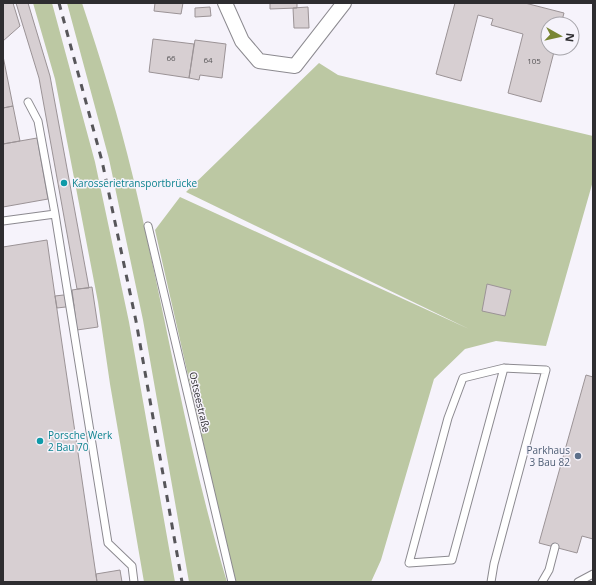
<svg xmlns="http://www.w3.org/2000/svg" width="596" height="585" font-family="'Open Sans',sans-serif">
<rect width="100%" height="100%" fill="#f6f3fb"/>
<!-- green -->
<path fill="#bcc8a3" d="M33 3H52L95 162 129 322 175 582H144L110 384 98 302 55 79Z
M67 3H82C101 60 119 118 133 177 165 311 187 449 227 582H189L143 320 109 159Z
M319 63 338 75 593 136V181L546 346 496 341 465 349 434 379 381 560 371 582H235L155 230 180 197 469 329 186 192Z"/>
<!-- building -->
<path fill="#d7cfd2" stroke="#9b9396" d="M3 3H13L20 26 3 41Z
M16 3H28L50 76 89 288 77 289 39 78Z
M155 3H183L181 14 154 11Z
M270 3H297V8L270 9Z
M455 3H525L564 13 561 24H548V48H555L541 102 508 93 523 34 491 25 493 19 478 15 461 81 436 74Z
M210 7 211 16 195 17V8Z
M308 7 309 28H294L293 8Z
M153 39 194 44 189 78 149 72Z
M195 40 226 44 222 78 200 75 199 80 189 78Z
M3 56 13 106 3 108Z
M13 106 20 141 3 144V108Z
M37 138 48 199 3 207V144Z
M47 240 55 296 97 582H3V247Z
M487 284 511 290 505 316 482 311Z
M92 287 98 327 77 330 72 290Z
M72 294 74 306 57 308 55 296Z
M586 375 593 377V539L582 536 577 553 539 543Z
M120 570 122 582H97L96 574Z"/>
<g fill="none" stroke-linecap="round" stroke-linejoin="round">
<!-- lane casing -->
<g stroke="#8c8a90" stroke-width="9">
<path id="lane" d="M55 214 108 543 132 566 134 582
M3 221 55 214 38 121 28 102
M148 226 232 582
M491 582 494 564 546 370 504 368 463 378 448 418 409 563 452 560 504 368
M542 582 549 570 555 547
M578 582 593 574"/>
</g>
<!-- street casing -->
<g stroke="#8c8a90" stroke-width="16">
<path id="street" d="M225 3 242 41 259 61 295 66 344 3"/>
</g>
<!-- lane -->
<use href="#lane" stroke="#fff" stroke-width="7"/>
<!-- street -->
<use href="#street" stroke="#fff" stroke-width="14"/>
<!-- rail -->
<path stroke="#57565a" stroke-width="3" stroke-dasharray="7 7" stroke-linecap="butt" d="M59 3 102 161 136 321 182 582"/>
</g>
<!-- markers -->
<g fill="#0f9aa8" stroke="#f6f3fb" stroke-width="1.5">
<circle cx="64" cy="183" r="4"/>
<circle cx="40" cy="441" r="4"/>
</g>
<circle fill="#5c6f8a" stroke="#f6f3fb" stroke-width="1.5" cx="578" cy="456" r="4"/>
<g text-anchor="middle" stroke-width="3" stroke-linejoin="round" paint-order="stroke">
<!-- number labels -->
<g font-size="8" fill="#585658">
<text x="171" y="61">66</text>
<text x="208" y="63">64</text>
<text x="534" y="64">105</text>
</g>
<!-- culture labels -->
<g font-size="10" fill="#0d838f" stroke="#f6f3fb" text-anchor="start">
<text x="72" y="187">Karosserietransportbrücke</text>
<text x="48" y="439">Porsche Werk<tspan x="48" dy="12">2 Bau 70</tspan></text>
</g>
<!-- street labels -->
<g font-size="10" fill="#2e2d30" stroke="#f6f3fb">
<text transform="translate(200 402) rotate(77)" y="4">Ostseestraße</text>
</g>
<!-- service labels -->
<g font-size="10" fill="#4e5e75" stroke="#f6f3fb" text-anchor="end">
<text x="570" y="454">Parkhaus<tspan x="570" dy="12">3 Bau 82</tspan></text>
</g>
</g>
<!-- border -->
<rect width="596" height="585" fill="none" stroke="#2e2d30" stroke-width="8"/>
<!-- north arrow -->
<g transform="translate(560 36) rotate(98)"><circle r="19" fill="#f6f3fb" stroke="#a6a4aa"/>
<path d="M0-3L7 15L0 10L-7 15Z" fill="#798633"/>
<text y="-6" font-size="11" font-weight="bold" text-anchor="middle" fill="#2e2d30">N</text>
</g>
</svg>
